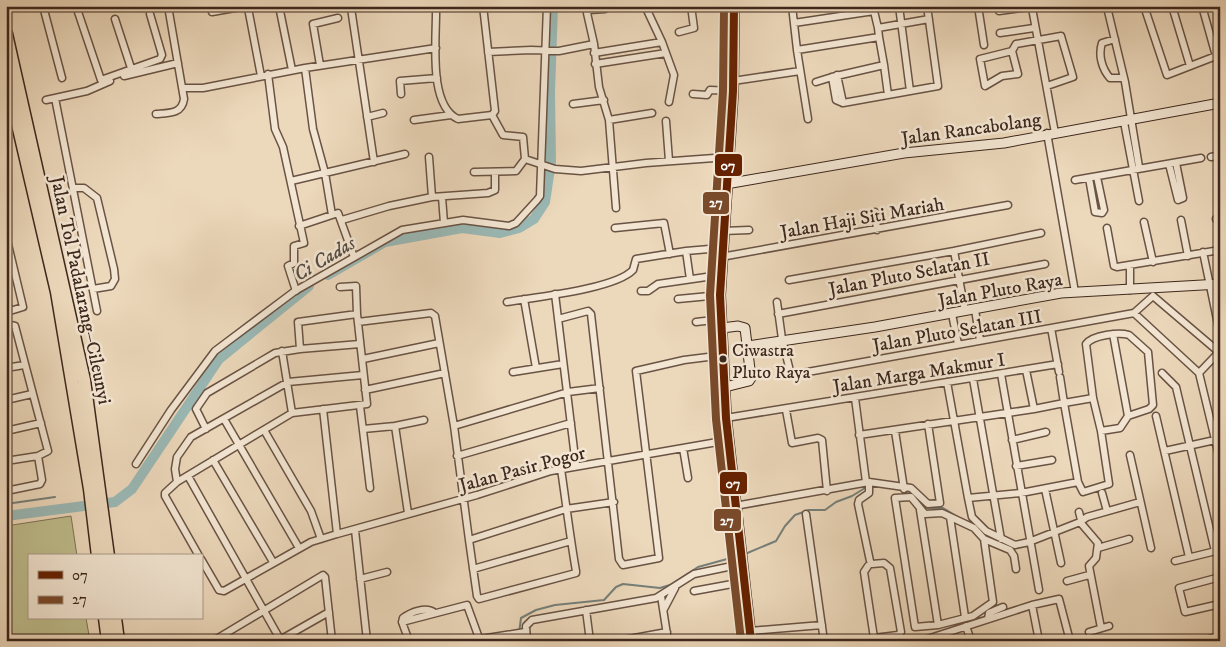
<svg xmlns="http://www.w3.org/2000/svg" width="1226" height="647" font-family="'IM FELL DW Pica',serif">
<rect width="100%" height="100%" fill="#ecd8bb"/>
<filter id="stains"><feTurbulence type="fractalNoise" baseFrequency=".004" numOctaves="4"/><feColorMatrix values="0 0 0 0 .2 0 0 0 0 .09 0 0 0 0 .02 0 0 0 .5 -.17"/></filter>
<radialGradient id="worn" r=".72"><stop offset=".6" stop-color="#630" stop-opacity="0"/><stop offset="1" stop-color="#630" stop-opacity=".3"/></radialGradient>
<!-- green -->
<path fill="#bebc8c" stroke="#7e7254" d="M71 516 77 556H29V618H86L90 641H6V526Z"/>
<g fill="none" stroke-linecap="round" stroke-linejoin="round">
<!-- stream -->
<path stroke="#757f79" stroke-width="2" d="M912 494 927 508H943L958 517
M6 504 55 497
M962 520 974 523
M986 534 1013 548
M745 554 776 541 785 526 795 515 809 510H825L836 502 852 496 865 488
M518 641 521 618 536 610 555 605 604 600 616 587 623 584 660 588 670 585 698 567 738 556"/>
<!-- river -->
<path stroke="#9ab9b6" stroke-width="10" d="M328 275 385 242 462 228 500 233 519 228 534 219 545 202 551 162 550 92 553 6
M6 516 115 502 132 489 219 359 309 286"/>
<!-- street casing -->
<g stroke="#695344" stroke-width="9">
<path id="street" d="M43 6 62 78
M76 6 101 80 160 59 162 55 150 14
M279 6 292 70
M364 6 351 8 374 162
M436 6C437 35 427 105 458 119L492 115 503 135 523 137 525 159 555 169 581 171 646 163 728 157
M483 6 495 111 492 115
M792 6 797 50 879 37 878 28 929 19
M899 6 910 91
M978 6 984 45
M1111 6 1107 7 1125 82 1139 167
M1144 6 1167 75 1216 56 1202 6
M1172 6 1190 66
M605 9 589 10 587 13 594 44 599 87 609 120 616 208
M874 11 878 28
M999 11 1029 7 1032 8 1055 133
M212 12 246 6 248 8 261 76
M115 19 131 68
M794 23 874 11 873 6
M679 32 694 28 691 6
M1000 33 1034 28
M879 37 884 65
M1115 39 1102 43C1098 55 1102 69 1110 78H1124
M662 42 674 75 669 102
M797 50 808 119
M1012 51 1018 74 1002 76 985 86 980 59 1012 51 1016 44 1061 36 1073 77 1047 86
M488 52 531 50 559 51 594 44
M594 53 662 42 646 8 642 6
M595 64 666 53
M320 65 313 24 338 18
M305 68 313 129 325 173 332 215
M268 74 275 129 283 147 304 243 294 246V263L288 266 296 291
M837 75 843 103 938 86 927 6
M124 76 178 63
M733 81 800 71
M816 82 832 77
M184 88H203L305 68 436 48
M401 94 400 81 437 78
M693 94 707 95 710 90 733 91
M55 98 97 311
M46 100 87 91 110 81
M843 103 836 100 832 77 884 65 888 95
M573 104 604 100
M156 114C169 113 182 114 184 99L168 6
M367 117 383 113
M414 120 451 115
M609 120 652 113
M666 121 669 161
M1124 122 1139 201
M1047 133 1075 292
M429 157 432 197
M1211 157 1220 155
M1169 164 1178 200 1183 198 1176 163
M474 172 516 171 525 159
M1089 178 1095 212 1102 213 1104 210 1097 177
M1075 180 1201 158
M291 181 405 154
M73 188H84L97 198 114 269 115 279 111 286 93 289
M442 197 444 223
M875 212 877 230
M1216 219H1220
M342 220 389 206 432 197 488 193 495 190V172
M1181 220 1188 256
M1144 222 1153 262
M299 226 338 213 354 257
M615 228 664 223 670 254
M1107 228 1114 266 1117 267 1220 250
M723 231 749 230
M6 236 23 307 10 311 6 300
M686 251 690 279
M954 251 1041 233
M1203 252 1220 334
M721 257 1008 205
M789 280 954 251 965 311
M340 287 356 286 357 314
M1130 290V265
M641 291H648L658 284 720 275
M555 294 576 466
M1153 296 1220 353
M524 299 536 368
M678 299 720 295
M507 302C536 297 615 289 633 270L636 259 686 251 721 248
M777 302 782 339 791 375 1134 313 1153 296
M975 310 980 340
M1134 313 1199 373 1220 460
M778 314 1045 264
M952 314 958 344
M558 319 588 311 591 314 619 559 623 565 659 558 636 371 684 360 724 355
M358 322 431 313 435 316 454 426 469 540
M696 322 722 319
M6 324 15 326 48 451 38 456 42 480 40 484 6 491
M1051 328 1059 372
M282 351 292 413
M363 359 439 343
M6 368 24 365
M513 372 563 364
M1162 373 1176 387 1215 551
M1199 373 1219 352
M1001 374 1039 590
M1060 377 1064 403 1093 398 1101 431 1120 428 1128 416 1113 334
M973 379 1001 539
M947 382 968 498 1021 493 1078 482 1064 403 1034 409
M365 390 445 373
M855 398 866 482
M1093 398 1086 344C1093 335 1119 332 1129 335L1148 352 1153 405 1149 409 1128 416
M6 400 32 394
M360 406 370 488
M323 409 337 534
M786 410 792 443 818 438 822 440 827 491
M1156 416 1189 557
M726 418 1058 364
M224 419 299 548
M395 426 424 420
M454 426 568 392 600 388
M206 429 196 409 207 393 275 353 300 349 360 344
M363 429 395 426 408 513
M264 430 311 511 321 539
M6 431 41 423
M895 431 904 489
M859 435 1034 409 1026 370
M1012 440 1046 432
M683 448 688 478
M1165 451 1215 440
M1130 455 1151 548
M457 456 571 423
M213 460 273 562
M6 461 38 456
M136 464 171 410 215 351 295 291 402 230 463 220 509 226 516 223 537 200 540 196 547 6
M1016 466 1052 460
M561 469C566 503 570 537 576 571V573L479 599 477 596 469 540 566 509 614 502
M188 476 281 641
M177 482 175 469 177 457 191 437 288 382 363 375
M869 482V493L859 500 858 504 870 561
M1078 482 1083 492 1109 484 1101 431
M1045 489 1061 563
M1102 493 1107 511
M968 498 972 517 986 531 1015 545 1029 542 1080 522 1098 543 1096 558 1089 566 1101 628
M735 506 869 482 911 488 928 504 940 503 928 424
M920 510 938 625
M1079 512 1081 520
M806 514 824 641
M950 517 965 617
M1080 522 1087 517 1140 502
M355 530 367 641
M984 539 993 602 973 616 938 625 915 627 895 498 911 497 925 514 942 513 974 528 984 539 1010 550 1014 556 1016 569
M1098 548 1129 539
M199 556 165 496V493L177 482 292 413 367 404 357 314 298 322 300 349
M201 559 219 590 224 591 311 542 337 534 477 495 551 471 729 440
M1175 561 1220 550
M868 566 864 572 874 638 898 635 901 632 890 568 884 563 872 564
M473 569 571 541
M1220 577 1179 588 1185 612 1220 604
M360 579 387 572
M1067 581 1089 575
M694 591 743 582
M661 596 668 641
M664 609 675 588
M586 610 590 641
M988 619 989 613 1003 607
M402 622 403 618C411 612 426 606 435 613
M966 626 971 641
M750 631 822 625
M1089 632 1109 626
M213 641 323 575 325 577 332 641
M278 641 329 612
M409 641 402 622 467 605 479 638
M468 641 525 632
M527 641 526 626 532 620 656 598 694 574 742 564
M618 641 667 632
M921 641 1032 605
M1039 641 1032 605 1059 599 1070 641
M1201 641 1220 636"/>
</g>
<!-- secondary casing -->
<g stroke="#3d271d" stroke-width="11">
<path id="secondary" d="M726 184 904 153 1004 143 1220 103
M722 328 738 326 745 328 751 378 749 381 725 387
M748 346 875 327 1061 293 1220 284"/>
</g>
<!-- primary casing -->
<g stroke="#3d271d" stroke-width="12">
<path id="primary" d="M734 6 733 91 720 295 726 418 751 641"/>
</g>
<!-- highway casing -->
<g stroke="#3d271d" stroke-width="15">
<path id="highway" d="M6 34 84 380 108 556
M6 73 57 292 90 489 98 556
M105 618 108 641
M115 618 118 641"/>
</g>
<!-- street -->
<use href="#street" stroke="#f3e6d3" stroke-width="6"/>
<!-- secondary -->
<use href="#secondary" stroke="#f3e6d3" stroke-width="9"/>
<!-- primary -->
<use href="#primary" stroke="#ecd8bb" stroke-width="10"/>
<!-- highway -->
<use href="#highway" stroke="#ecd8bb" stroke-width="12"/>
<!-- bus-1 casing -->
<g stroke="#f3e6d3" stroke-width="11">
<path id="bus-1" d="M734 6 733 91 720 295 726 418 751 641"/>
</g>
<!-- bus-2 casing -->
<g stroke="#f3e6d3" stroke-width="11">
<path id="bus-2" d="M724 6 723 91 710 295 716 419 741 641"/>
</g>
<!-- bus-1 -->
<use href="#bus-1" stroke="#620" stroke-width="8"/>
<!-- bus-2 -->
<use href="#bus-2" stroke="#7a4b2a" stroke-width="8"/>
</g>
<!-- markers -->
<circle fill="#3d271d" stroke="#f3e6d3" stroke-width="2" cx="723" cy="359" r="4.5"/>
<g text-anchor="middle" stroke-width="5" stroke-linejoin="round" paint-order="stroke">
<!-- bus labels -->
<g font-size="18" fill="#3d271d" stroke="#f3e6d3" text-anchor="start">
<text x="732" y="356">Ciwastra<tspan x="732" dy="22">Pluto Raya</tspan></text>
</g>
<!-- street labels -->
<g font-size="19" fill="#3d271d" stroke="#f3e6d3">
<text transform="translate(971 128) rotate(-8)" y="7">Jalan Rancabolang</text>
<text transform="translate(862 217) rotate(-10)" y="7">Jalan Haji Siti Mariah</text>
<text transform="translate(909 273) rotate(-11)" y="7">Jalan Pluto Selatan II</text>
<text transform="translate(1000 289) rotate(-10)" y="7">Jalan Pluto Raya</text>
<text transform="translate(82 290) rotate(78)" y="7">Jalan Tol Padalarang–Cileunyi</text>
<text transform="translate(957 330) rotate(-10)" y="7">Jalan Pluto Selatan III</text>
<text transform="translate(919 372) rotate(-9)" y="7">Jalan Marga Makmur I</text>
<text transform="translate(522 468) rotate(-15)" y="7">Jalan Pasir Pogor</text>
</g>
<!-- water labels -->
<g font-size="20" font-style="italic" fill="#544c43" stroke="#f3e6d3">
<text transform="translate(324 258) rotate(-31)" y="7">Ci Cadas</text>
</g>
</g>
<g stroke="#f3e6d3" stroke-width="2">
<rect x="714" y="153" width="29" height="24" rx="5" fill="#620"/>
<rect x="702" y="191" width="28" height="24" rx="5" fill="#7a4b2a"/>
<rect x="719" y="471" width="29" height="24" rx="5" fill="#620"/>
<rect x="713" y="508" width="29" height="24" rx="5" fill="#7a4b2a"/>
</g>
<g font-size="14" text-anchor="middle" font-weight="bold" fill="#fff">
<text x="728" y="170">07</text>
<text x="716" y="207">27</text>
<text x="733" y="488">07</text>
<text x="727" y="525">27</text>
</g>
<!-- margin -->
<rect width="1226" height="647" fill="none" stroke="#ecd8bb" stroke-width="25"/>
<rect x="8" y="8" width="1211" height="632" fill="none" stroke="#3d271d" stroke-width="2.5"/>
<rect x="12" y="12" width="1201" height="622" fill="none" stroke="#3d271d"/>
<!-- legend -->
<rect x="28" y="554" width="175" height="65" fill="#f3e6d3" stroke="#aa9a8a"/>
<rect x="38" y="571" width="25" height="8" fill="#662200" stroke="#aa9a8a"/>
<text x="72" y="580" font-size="15" fill="#3d271d">07</text>
<rect x="38" y="596" width="25" height="8" fill="#7a4b2a" stroke="#aa9a8a"/>
<text x="72" y="604" font-size="15" fill="#3d271d">27</text>
<rect width="100%" height="100%" filter="url(#stains)"/>
<rect width="100%" height="100%" fill="url(#worn)"/>
</svg>
